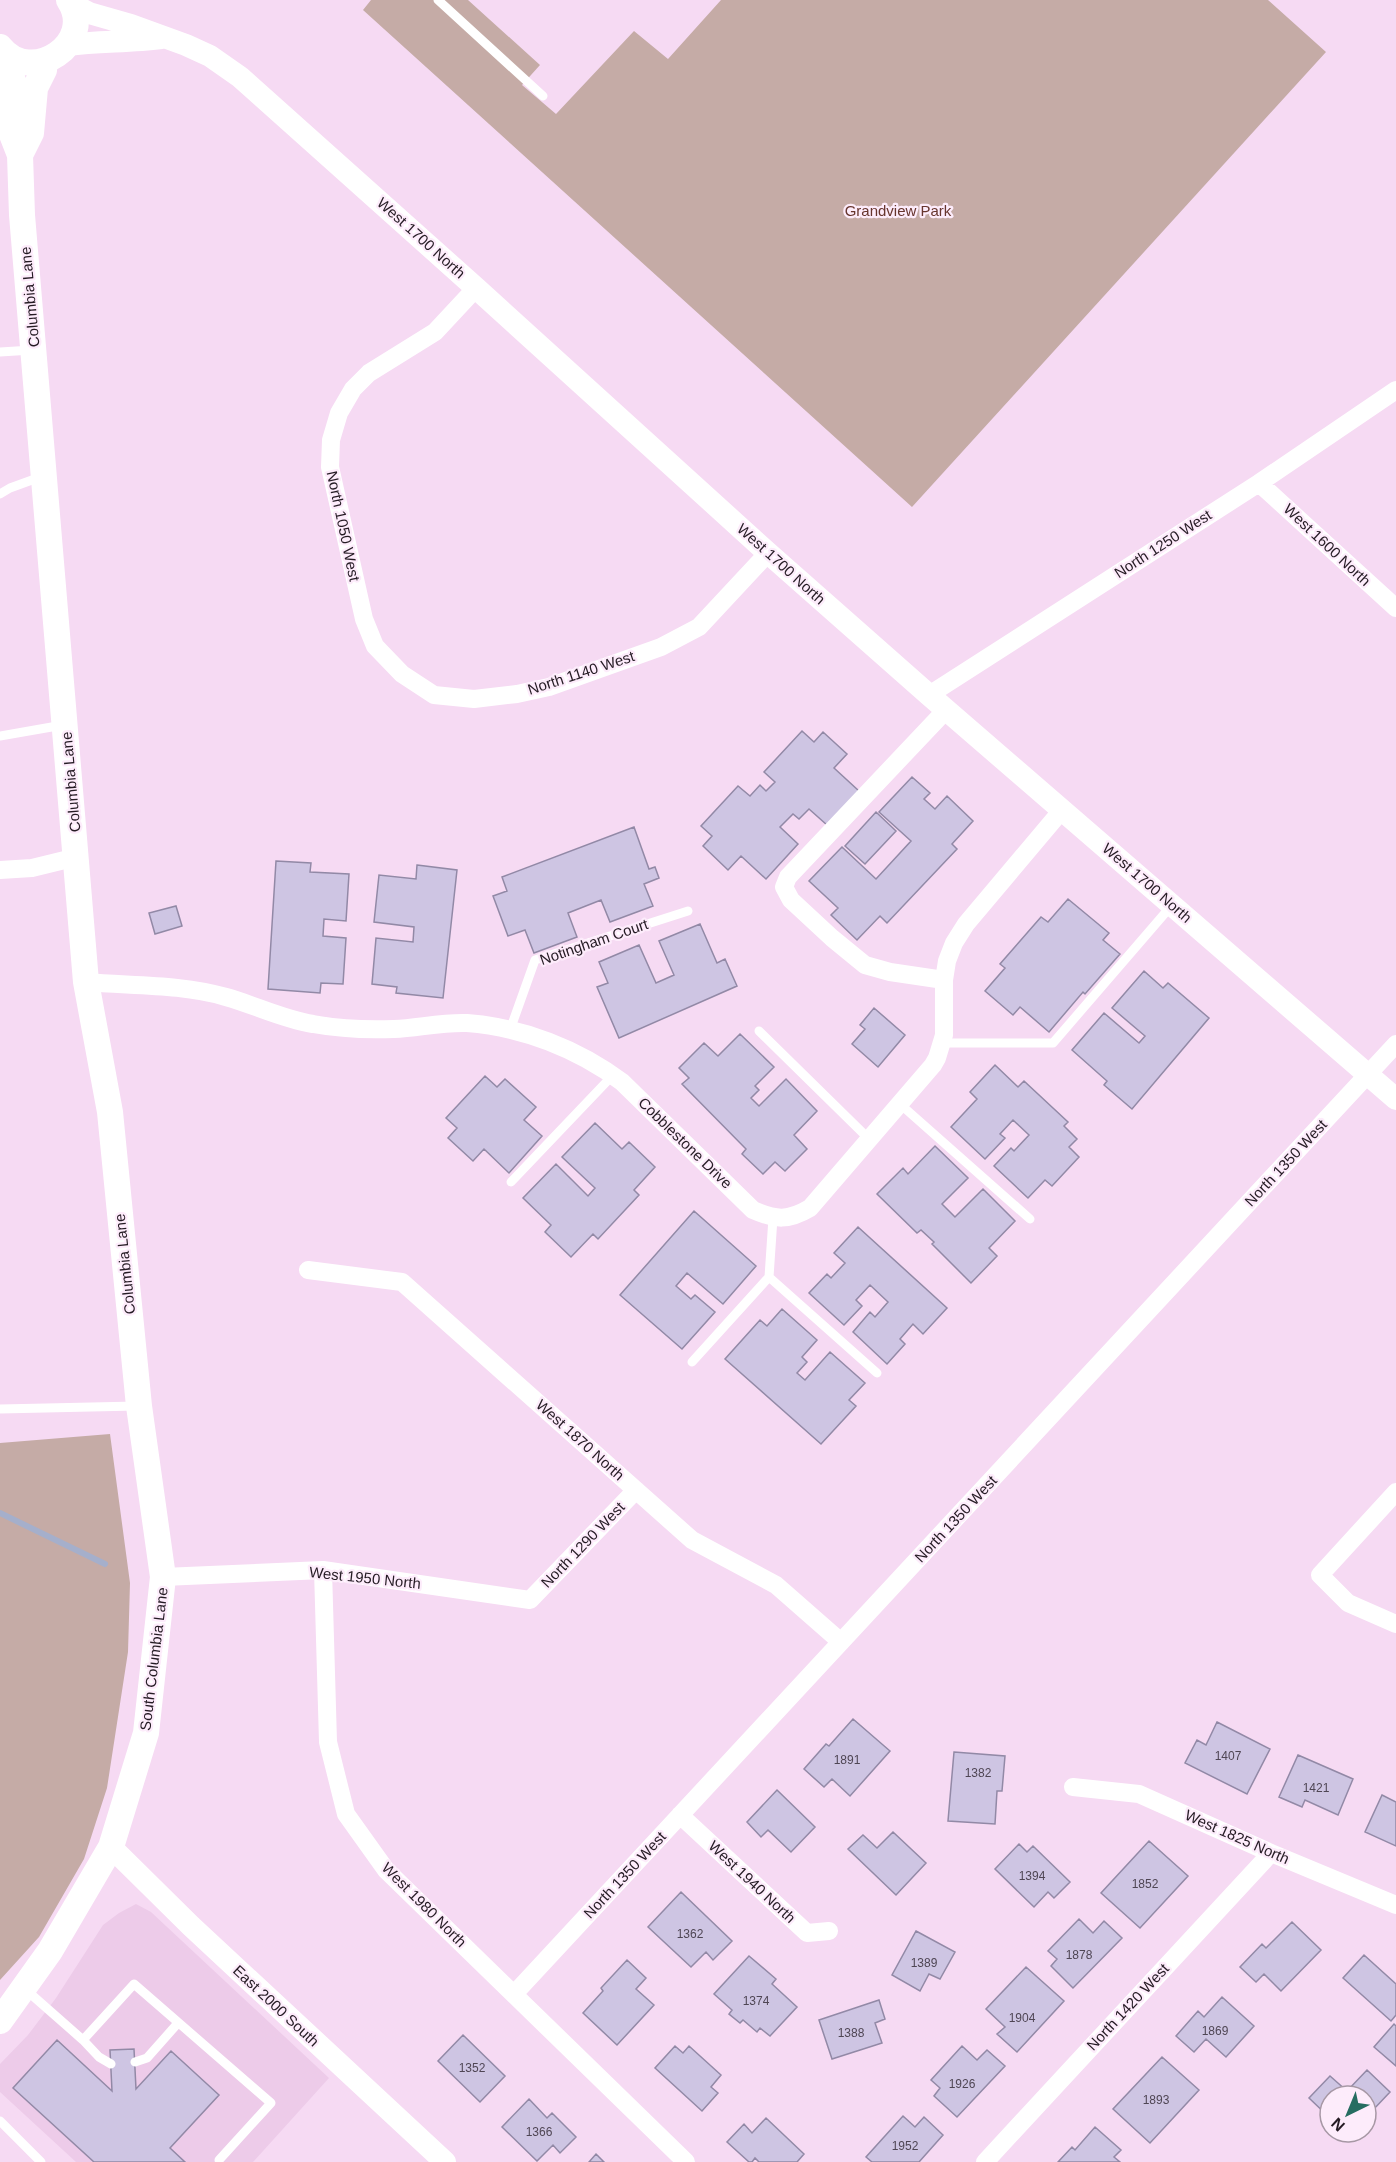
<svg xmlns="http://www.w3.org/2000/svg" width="1396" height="2162" font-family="Arial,sans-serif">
<rect width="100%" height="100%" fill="#f6daf3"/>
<!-- built -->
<path fill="#edcbe9" d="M136 1904 151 1912 329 2078 253 2162H76L0 2092V2064L28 2035 56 1998 103 1925 119 1913Z"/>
<!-- green -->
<path fill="#c5aba6" d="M371 0H468L540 65 522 85 556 114 634 31 668 59 721 0H1268L1326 52 912 507 363 10Z
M110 1434 130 1583 128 1652 107 1788 84 1859 39 1937 0 1980V1443Z"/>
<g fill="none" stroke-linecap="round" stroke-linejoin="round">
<!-- stream -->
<path stroke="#a5afcb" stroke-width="6" d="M0 1513 105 1564"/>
</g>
<!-- building -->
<path fill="#cec5e3" stroke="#9289a6" stroke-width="1.5" d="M802 731 814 742 823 732 847 754 834 768 859 791 827 825 809 809 799 819 793 814 780 827 798 844 766 879 741 856 728 870 703 846 712 836 701 826 738 786 750 796 760 785 766 791 775 782 764 772Z
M912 777 930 793 924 799 935 809 947 796 973 821 952 844 957 849 887 923 880 916 857 940 831 915 838 908 809 881 842 847 876 879 911 841 879 812Z
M876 812 896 831 865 864 845 846Z
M634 827 649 869 655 867 659 878 644 884 653 906 610 922 601 900 568 913 577 937 534 953 525 930 508 936 493 896 507 891 502 877Z
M276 861 311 863 310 872 349 874 346 921 324 919 323 936 346 938 343 984 321 983 320 993 268 989Z
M417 865 457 870 443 998 396 993 397 987 372 984 376 938 413 942 414 927 374 922 379 875 416 879Z
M1068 899 1109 933 1103 940 1120 954 1085 994 1083 992 1049 1032 1020 1007 1013 1015 985 991 1005 968 1000 964 1041 917 1048 922Z
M176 906 182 926 155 934 149 913Z
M700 924 717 963 725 959 737 986 619 1038 597 987 608 983 599 962 639 945 656 983 674 975 659 941Z
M1144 971 1163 988 1168 983 1209 1018 1132 1109 1104 1085 1107 1081 1072 1050 1104 1013 1139 1043 1145 1036 1112 1008Z
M874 1008 905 1035 878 1067 852 1044 865 1029 860 1025Z
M740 1034 774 1067 755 1086 759 1090 751 1098 759 1106 786 1079 817 1111 794 1135 807 1149 785 1171 775 1162 763 1174 742 1154 746 1149 682 1084 689 1078 679 1068 704 1043 718 1056Z
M995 1065 1018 1087 1024 1081 1068 1122 1064 1126 1077 1139 1069 1147 1079 1157 1052 1186 1045 1180 1028 1198 994 1166 1011 1148 1014 1151 1029 1135 1013 1120 1000 1134 1005 1138 985 1159 951 1127 977 1099 970 1092Z
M485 1076 497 1087 505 1079 536 1107 524 1120 542 1136 509 1173 484 1149 473 1161 448 1138 457 1128 446 1118Z
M595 1123 622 1149 629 1142 655 1167 634 1190 639 1195 598 1239 593 1234 571 1257 545 1232 551 1225 523 1198 556 1164 588 1196 595 1188 562 1157Z
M935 1146 968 1178 942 1204 955 1217 983 1189 1015 1221 989 1248 997 1256 971 1283 932 1244 934 1242 921 1230 917 1233 877 1194 903 1168 908 1174Z
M694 1211 756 1266 723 1304 687 1273 676 1286 691 1299 695 1295 715 1312 682 1349 620 1295Z
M858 1227 947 1308 923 1334 913 1324 900 1339 905 1344 887 1364 853 1332 870 1312 875 1317 888 1302 870 1285 856 1300 862 1306 844 1325 809 1293 827 1274 831 1278 845 1263 834 1253Z
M782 1309 817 1340 802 1357 807 1362 797 1373 805 1380 830 1352 865 1383 849 1400 856 1406 821 1444 725 1359 760 1320 767 1326Z
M853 1719 890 1751 850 1796 832 1779 824 1787 804 1769 826 1744 829 1746Z
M1217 1722 1270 1749 1247 1794 1185 1763 1197 1740 1206 1745Z
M954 1752 1005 1756 1002 1791H997L995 1824 948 1821Z
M1298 1755 1353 1779 1338 1815 1305 1800 1302 1807 1279 1797Z
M777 1790 815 1827 791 1852 768 1830 761 1837 747 1822Z
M1382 1795 1396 1802V1846L1365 1832Z
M893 1832 926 1863 896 1895 848 1849 863 1835 877 1848Z
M1149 1841 1188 1876 1140 1928 1101 1893Z
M1019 1844 1027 1852 1033 1846 1070 1882 1054 1898 1048 1892 1034 1907 995 1869Z
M681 1892 732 1941 713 1960 706 1952 691 1967 648 1927Z
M1079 1919 1093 1933 1104 1921 1122 1938 1073 1988 1051 1966 1057 1959 1048 1951Z
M1292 1922 1321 1950 1281 1991 1264 1974 1256 1982 1240 1967 1262 1944 1266 1948Z
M916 1931 955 1952 940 1979 929 1974 920 1991 892 1975Z
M1364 1955 1396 1984V2015L1391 2021 1343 1978Z
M749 1956 776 1979 772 1984 797 2007 770 2036 760 2028 757 2032 743 2020 740 2023 729 2014 732 2010 714 1994Z
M627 1960 646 1978 636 1989 654 2005 617 2045 583 2013 603 1991 601 1988Z
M1026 1967 1064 2001 1017 2052 997 2034 1005 2027 986 2009Z
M1222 1997 1254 2026 1226 2057 1206 2039 1194 2052 1176 2036 1198 2011 1204 2017Z
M879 2000 885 2019 875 2023 882 2043 832 2059 819 2020Z
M1394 2024 1396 2026V2066L1374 2047Z
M463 2035 505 2076 480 2102 438 2061Z
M57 2040 112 2091 110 2050 134 2049 136 2089 171 2051 219 2095 170 2148 185 2162H94L13 2088Z
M675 2046 683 2053 689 2046 721 2075 711 2087 718 2093 702 2111 655 2068Z
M962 2046 977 2060 987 2050 1005 2066 957 2117 934 2096 940 2088 931 2080Z
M1162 2057 1199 2090 1150 2143 1113 2109Z
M1367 2070 1390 2092 1373 2110 1366 2103V2096H1330V2118L1309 2098 1330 2076 1347 2091Z
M529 2099 547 2118 552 2113 576 2137 560 2153 553 2145 537 2161 502 2127Z
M903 2116 915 2127 924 2117 943 2135 919 2162H872L866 2157Z
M766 2118 804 2154 797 2162H759L755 2158 752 2162H749L727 2142 744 2124 752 2133Z
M1095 2127 1121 2150 1114 2157 1120 2162H1058L1072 2147 1075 2150Z
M596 2154 604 2162H589Z"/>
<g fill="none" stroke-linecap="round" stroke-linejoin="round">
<!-- service -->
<path stroke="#fff" stroke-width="9" d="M438 0 543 96
M0 352 32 350
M0 494 10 488 43 476
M0 736 63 725
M510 1030 535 960 688 911
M759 1031 869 1139
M942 1043H1053L1172 905
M900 1104 1030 1219
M511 1182 613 1075
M773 1218 769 1277 877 1373
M692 1362 769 1277
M0 1409 137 1406
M25 1989 83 2040 99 2057 111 2064
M83 2040 134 1984 271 2103 219 2160
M135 2062 147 2058 178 2023
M0 2121 41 2162"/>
<!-- minor -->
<path stroke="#fff" stroke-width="18" d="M476 288 435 332 369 373 353 389 339 413 331 440 330 467 364 619 375 646 402 674 434 695 474 699 517 694 549 687 661 647 699 627 768 553
M1259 483 1396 608
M929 695 1259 483 1396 390
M0 870 32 868 77 857
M944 980 890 972 865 965 832 938 791 900 784 887 788 877 946 710
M86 982C132 986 182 984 226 997 255 1005 282 1019 313 1024 340 1029 367 1030 394 1029 418 1028 442 1022 467 1023 522 1027 578 1049 622 1082L753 1210C776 1220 788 1221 810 1208L933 1065 937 1058 944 1035V980L947 961 954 943 966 924 1062 810
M308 1270 402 1282 692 1540 776 1585 841 1642
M1396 1492 1320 1575 1348 1603 1396 1624
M323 1570 328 1742 346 1814 386 1870 686 2162
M163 1577 323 1570 530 1600 636 1490
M1073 1787 1139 1794 1271 1853 1396 1905
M680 1815 807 1933 829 1931
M515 1993 1396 1044
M985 2162 1271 1853"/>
<!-- tertiary -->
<path stroke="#fff" stroke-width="22" d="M72 4 89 13 131 25 186 45 210 56 240 77 476 288 768 553 929 695 1396 1099
M68 45C99 41 130 42 161 38
M111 1847 191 1926 445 2162"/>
<!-- secondary -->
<path stroke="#fff" stroke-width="26" d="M0 47C32 87 97 42 69 0
M20 155 31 133 35 88 44 70 45 61
M0 2021 50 1951 111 1847 146 1733 163 1577 139 1406 110 1112 86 982 22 215 20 155 11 132 13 81 4 52"/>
</g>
<g text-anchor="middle" stroke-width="4.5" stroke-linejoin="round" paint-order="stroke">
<!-- number labels -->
<g font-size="12" fill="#4f4654">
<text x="1228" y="1760">1407</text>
<text x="847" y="1764">1891</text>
<text x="978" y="1777">1382</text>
<text x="1316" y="1792">1421</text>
<text x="1032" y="1880">1394</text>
<text x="1145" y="1888">1852</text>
<text x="690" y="1938">1362</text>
<text x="1079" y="1959">1878</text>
<text x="924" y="1967">1389</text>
<text x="756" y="2005">1374</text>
<text x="1022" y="2022">1904</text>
<text x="1215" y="2035">1869</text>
<text x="851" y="2037">1388</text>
<text x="472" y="2072">1352</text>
<text x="962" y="2088">1926</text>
<text x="1156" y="2104">1893</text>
<text x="539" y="2136">1366</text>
<text x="905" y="2150">1952</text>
</g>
<!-- park labels -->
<g font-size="15" fill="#67352e" stroke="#fdecfb">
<text x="898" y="216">Grandview Park</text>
</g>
<!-- street labels -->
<g font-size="15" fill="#251b24" stroke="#fdecfb">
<text transform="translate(421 238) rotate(42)" y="5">West 1700 North</text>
<text transform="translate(30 297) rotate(-95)" y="5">Columbia Lane</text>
<text transform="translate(343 526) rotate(78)" y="5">North 1050 West</text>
<text transform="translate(1163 544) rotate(-33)" y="5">North 1250 West</text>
<text transform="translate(1327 545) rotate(43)" y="5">West 1600 North</text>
<text transform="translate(781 564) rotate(42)" y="5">West 1700 North</text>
<text transform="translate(581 673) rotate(-18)" y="5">North 1140 West</text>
<text transform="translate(71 782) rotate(-95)" y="5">Columbia Lane</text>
<text transform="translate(1147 883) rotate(41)" y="5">West 1700 North</text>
<text transform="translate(594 942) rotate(-19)" y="5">Notingham Court</text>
<text transform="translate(685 1143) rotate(44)" y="5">Cobblestone Drive</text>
<text transform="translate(1286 1163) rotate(-47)" y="5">North 1350 West</text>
<text transform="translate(125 1264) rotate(-96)" y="5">Columbia Lane</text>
<text transform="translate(580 1440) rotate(42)" y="5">West 1870 North</text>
<text transform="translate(956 1519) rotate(-47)" y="5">North 1350 West</text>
<text transform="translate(583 1545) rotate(-46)" y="5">North 1290 West</text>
<text transform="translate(365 1578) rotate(6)" y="5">West 1950 North</text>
<text transform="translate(154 1659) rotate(-83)" y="5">South Columbia Lane</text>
<text transform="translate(1237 1837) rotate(24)" y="5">West 1825 North</text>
<text transform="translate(625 1875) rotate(-47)" y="5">North 1350 West</text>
<text transform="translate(752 1882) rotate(43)" y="5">West 1940 North</text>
<text transform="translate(424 1905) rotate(45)" y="5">West 1980 North</text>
<text transform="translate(276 2006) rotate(43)" y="5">East 2000 South</text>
<text transform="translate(1128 2007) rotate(-47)" y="5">North 1420 West</text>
</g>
</g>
<!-- north arrow -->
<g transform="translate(1348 2114) rotate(223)"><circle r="28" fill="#fdecfb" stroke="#a798a5" stroke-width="1.5"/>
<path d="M0-4.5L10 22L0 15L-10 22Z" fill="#266d61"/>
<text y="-9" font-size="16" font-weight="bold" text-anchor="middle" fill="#251b24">N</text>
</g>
</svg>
